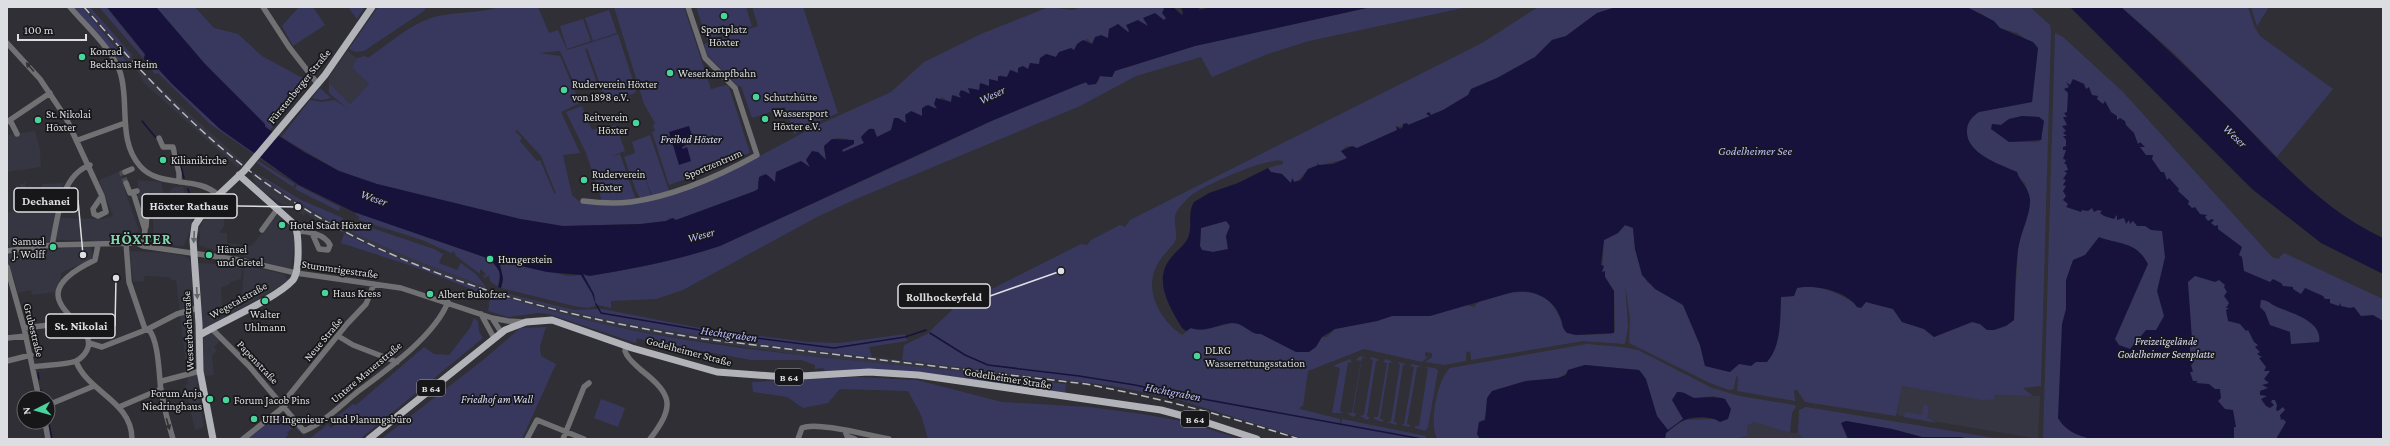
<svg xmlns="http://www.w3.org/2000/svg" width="2390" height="446" font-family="'Crimson Pro',serif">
<rect width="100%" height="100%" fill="#2f2f35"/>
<!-- built -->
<path fill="#353642" d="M82 7H86L131 59 161 88 243 162 238 168 144 83 140 75Z
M347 51 357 58 352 68 369 84 350 104 329 83V77Z
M35 131 40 149 41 167 7 172V135Z
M121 171 126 193 139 231 107 243 87 240H55L60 218 102 219 113 216 99 180Z
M253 171 290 197 347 230 410 258 486 287 485 291 405 261 347 235 323 221 321 223 305 213 304 216 286 204 285 206 257 188 251 174Z
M138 180 161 182 164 195 168 194 172 188 183 186 193 223 184 246 154 244 152 200 138 199Z
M25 182 26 188H32L34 200 42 190V184L64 183 50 241 10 246 7 244V213L24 207 20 185Z
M211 207 224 220V226L219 233H227V243L251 246 278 214 292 228 295 235 291 271 239 254 220 252 199 245 200 233 197 232Z
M90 246 94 259 62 272 57 292 32 295 31 290 18 293 13 275 7 276V255L21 253 22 256 29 255V251Z
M130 251 168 253 185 256 189 259 192 266 197 263 242 265 241 279 230 282 231 284 221 288 222 306 215 308 219 319 224 316 225 319 209 328 222 339 214 347 217 350 212 356 214 375 204 376 197 384 204 427 195 430 185 385 188 384 176 280H171V277L144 276 145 281 133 282Z
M244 265 284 274 289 281 229 316 223 305 242 294Z
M495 290 574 312 655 328 802 349 1035 375 1034 380 801 355 654 334 553 313 491 293Z
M1901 386 1995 399 1994 395 2040 396 2038 439 1897 415Z
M1754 422 1790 433H1798L1804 439H1734L1747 436V426Z"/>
<!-- green -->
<path fill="#38385f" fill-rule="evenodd" d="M73 7H82L130 65H123Z
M86 7H90L132 55 131 59Z
M99 7H106L145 55 143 58Z
M156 7H195L214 28 238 34 262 56 310 82 270 130 205 64Z
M299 7H313L325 25 293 46 282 26Z
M348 7H365L357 19Z
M378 7H426L424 11 364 51 356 52 349 49Z
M499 7H538L549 33 558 30 567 50 618 34 636 90 635 93 611 102 606 101 587 48 585 49 597 83 577 90 560 51 539 53 560 56 580 103 561 112 580 153 563 155 572 195 581 203 630 204 728 173 816 126 891 92 924 62 981 34 1049 7 1073 10 1080 7H1165L1163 8 1166 19 1128 32 1118 24 1108 33V38L1093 44 1087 39 1074 50 1058 53 1056 57 1046 54 1039 64 1018 73 1012 70 1007 77 1000 75 999 81 989 86 982 83 979 90 970 88V94L964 90 959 94 961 98 955 95 951 102 941 97 937 109 925 105 922 116 914 112 906 123 898 118 891 130 877 137 872 128C865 131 863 133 861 139L864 143 843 152 842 150 848 139 836 138 824 148 826 160 818 152 809 167 801 161 776 172 775 182 769 176 758 181V189L755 191 676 220 670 218 666 221 641 224 563 226 520 219 377 184 339 171 281 137 310 100 322 102 335 100 348 109 329 93V83L350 104 369 84 352 68 357 58 365 56 368 58C390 43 412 22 438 16 459 12 479 13 499 7ZM517 130 541 156 556 194 554 193 540 160 537 161 520 141 522 138 515 131Z
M614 7H684L711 89 726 85 729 87 750 153 710 167 711 170 669 185 652 132 655 131 653 126 655 123 644 104Z
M696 7H746L752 26 707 40Z
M752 7H803L838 113 817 122 813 121V124L794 134 785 107 752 118 741 86H738L707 55 704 44 758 26Z
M1371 7H1468L1309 41 1268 54 1212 77 1201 57 1136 76 1080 106 856 199 817 217 683 290 656 299 611 301V308L598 305 588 308 574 306 501 288 503 282 499 260 568 276 581 275 595 300 583 274 589 276C634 269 677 260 720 246 802 208 884 172 966 133 998 119 1066 81 1098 82L1100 76 1112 77 1114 71 1195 46Z
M1538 7H1616L1597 13 1566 36 1552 40 1535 57 1497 78 1471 89 1468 95 1443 110 1431 115 1429 112 1427 114 1430 116 1408 125 1403 124 1400 127 1398 126 1397 130 1357 148 1347 146 1341 151 1348 158C1335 163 1317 164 1309 169 1303 173 1302 179 1295 182L1292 178V183L1288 182 1282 174 1271 172 1268 168 1283 164V161C1267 157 1208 184 1193 194 1189 196 1179 208 1177 211 1171 221 1180 235 1174 243 1168 251 1160 258 1156 267 1144 292 1161 321 1182 335L1191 328 1204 330 1232 323 1240 324 1257 334H1261L1278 342 1327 337 1335 329 1377 321 1392 316H1430L1466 305 1474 307C1479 300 1488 298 1497 296 1531 287 1554 292 1563 328L1576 335 1611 334 1615 331 1614 291 1602 272 1604 240 1618 233 1625 225 1633 228 1635 249 1647 282 1683 305 1700 345 1705 366 1730 372 1739 364H1748L1780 319 1781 297 1794 296 1797 288C1819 283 1844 295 1861 308L1866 302 1893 309 1902 322 1924 329 1934 337 1972 322 1980 324 1987 330 2014 320 2018 249 2030 199 2025 183 2018 177 2017 172C1999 164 1965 153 1967 130 1967 122 1973 116 1978 112L2032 102 2038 48 2017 33 2000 28 1982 14 1961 7H2030L2050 25 2051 31 2041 386 2023 388 2033 396 1994 395 1995 399 1983 400 1902 386 1896 416 1805 402 1797 390H1794L1795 401 1737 391 1738 376 1736 377 1734 389 1729 390 1710 383 1629 343 1630 318 1625 284 1628 327 1625 344 1583 341 1471 360 1470 351 1466 353V361L1445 365 1425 362 1432 357V353L1425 352V356L1428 357 1422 362 1364 349 1308 371 1303 406H1301L1300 409 1340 419V427L1342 419 1426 436 1425 439H1304L1176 399 1113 386 902 360 904 345 927 334 954 308 1081 244 1087 245 1091 240 1120 225 1125 227 1130 220 1482 43ZM2022 116 2039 117 2044 121 2041 132 2042 139 2038 142H2009L1992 124 2001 125 2009 119Z
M2121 7H2248L2254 26 2260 36 2333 89 2277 157 2176 55Z
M2251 7H2269L2257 26Z
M609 10 617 33 593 41 585 18Z
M583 19 591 41 567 49 560 26Z
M2055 33 2063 37 2123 92 2272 257 2278 259 2284 253 2383 299V439H2043Z
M147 58 220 129 299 185 210 124 158 73 155 74 144 60Z
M320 88 331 98 322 100 312 98Z
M582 106 592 130 606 125 607 128 616 125 625 151 612 156 620 154 636 200 602 201 586 153 566 112Z
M650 135 669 191 652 196 643 170 651 196 641 199 636 191 624 157 635 153 632 142Z
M258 161 295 184 293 187 257 163Z
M253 171 301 200 343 218 341 227 290 197Z
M297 185 340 207 339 211 295 189Z
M354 212 490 259 500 272 498 287 490 281 489 275 485 278 481 274 484 276 486 274 480 269V274L456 256 454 251 451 253 422 240 359 220V217Z
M1226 221 1230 226 1226 237 1228 249 1213 252 1202 250 1200 246 1201 228Z
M352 224 363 228 366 226 434 249 443 254 439 263 457 270 461 263 476 274 486 287 410 258 347 230Z
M344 234 405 261 485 291 484 294 418 268 341 243Z
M491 293C544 310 597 324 652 334 788 359 928 365 1066 384L1065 394C984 381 907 366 825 371L823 368 815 369V365L801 360H751L691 349 688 356 679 353 680 350 637 338 636 343 549 314 539 313 508 317 488 311Z
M504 293 574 310 602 309 710 330 808 342 840 343 905 334 907 341 869 347 872 357C749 343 623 330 504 293Z
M474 318 478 321 479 332 483 338 360 439H309L328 424 331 428 336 424 333 420 353 404 356 405 424 347 434 354 449 355 470 328Z
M546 327 540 346 541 356 556 364 522 439H381L483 360 520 328Z
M1587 344 1622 347 1638 350 1712 388 1740 396 1794 405 1796 406 1792 413 1790 433 1754 422 1747 426V436L1734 439H1665L1666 433 1684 420 1717 419 1715 396 1694 398 1683 392V419L1668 430 1657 416 1643 374 1639 370 1585 365 1568 370C1561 383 1540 379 1527 381 1517 382 1508 388 1497 389L1484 420 1481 421 1480 439H1437C1429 423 1437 380 1450 368Z
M1360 356 1366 358H1362L1353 413 1357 414 1353 417 1347 413H1352L1361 361 1356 360Z
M1372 357 1380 360 1376 361 1367 416 1370 418 1367 420 1360 416 1364 415 1373 360 1370 359Z
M1350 359 1352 363 1348 362 1340 411 1343 413H1332L1340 368 1333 366Z
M1386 359 1393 362 1389 363 1380 419 1384 420 1382 422 1374 419V417H1378L1387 363 1383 362Z
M1398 362 1407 364 1403 365 1394 422 1397 423 1396 425 1387 422 1391 421 1400 365Z
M1411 364 1421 366 1417 367 1407 424 1410 425 1409 427 1401 425 1404 424 1414 367 1411 366Z
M1425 367 1435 368 1438 370 1428 427 1425 431 1415 428V426H1419L1428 369Z
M857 377 917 380 1002 402 1090 407 1142 414 1187 422 1240 439H928L921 415 908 391 840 389 828 403 803 408 787 397 753 392 752 382Z
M601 399 625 408 618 427 594 418Z
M1924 404 1929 407 1927 418 1937 423 1904 417 1905 412 1922 415Z
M1806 407 2001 439 1922 437 1892 429 1846 421 1842 423 1848 439H1804L1798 433 1799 410Z
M281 415 289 416 307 439 294 426 287 433 288 435 284 439H245Z"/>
<!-- water -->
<path fill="#17123c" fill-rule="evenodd" d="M107 7H156L205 64 265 124V127L304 152 339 171 377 184 520 219 563 226 641 224 666 221 673 218 676 220 755 191 758 189 759 177 766 174 775 182 776 172 801 161 810 167 806 160 812 151 818 152 826 160 824 146 832 139 854 140V144L842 150 843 152 864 143 861 137 869 129H874L877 137 891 130 894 118H898L906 123 905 115 911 111 922 116V108L928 105 937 109 934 104 936 98 951 102 952 95 961 98 959 94 961 90 970 94 968 88 979 90 980 83 989 86V79L998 81V76L1007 77 1010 70 1018 73V68L1023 66 1028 69 1030 63 1039 64 1040 58 1046 54 1056 57 1059 52 1071 48 1074 50 1077 44 1083 40 1092 44 1095 37 1101 35 1108 38 1109 29 1118 24 1128 32 1129 31 1126 25 1138 20 1148 26 1143 18 1155 13 1164 20 1166 18 1162 13 1165 7H1173L1182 15 1183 13 1181 7H1201L1198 10 1212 7H1371L1195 46 1115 71 1112 77 1100 76 1096 84 1088 85 1086 82 989 122 720 246C677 260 634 269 589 276L583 274 594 294 596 306 592 293 581 275 547 272 499 261 503 278 501 288 498 287C503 272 498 269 490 259L354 212 299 185 220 129 172 84 149 59 144 60 145 54Z
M1616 7H1967L1994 21 2000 28 2033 42 2038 48 2032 102 1979 112C1973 116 1967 122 1967 130 1965 153 1999 164 2017 172 2020 182 2028 186 2030 199 2031 215 2020 233 2018 250 2015 273 2015 297 2014 320L2006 326 1994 330H1987L1980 324 1972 322 1934 337 1924 329 1902 322 1893 309 1866 302 1861 308 1857 307C1847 291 1815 284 1797 288L1794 296 1781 297C1780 317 1782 346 1767 362H1756L1751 366 1739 364 1730 372 1705 366 1700 345 1683 305 1655 289 1642 275 1635 249 1633 228 1625 225 1618 233 1604 240 1601 265 1604 266 1602 272 1605 271V277L1614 291V333L1576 335 1567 333C1562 328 1563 325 1561 319 1554 298 1533 289 1513 292L1430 316H1392L1377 321 1335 329 1322 337 1316 347 1309 352H1296L1261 334C1250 335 1243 322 1232 323 1218 324 1205 333 1191 328L1186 331 1182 328C1170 308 1153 281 1170 259 1175 252 1184 246 1188 238 1193 226 1187 214 1194 202L1209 193 1238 183 1268 168 1271 172 1282 174 1291 183 1292 178 1294 182 1301 180 1308 169 1318 165 1317 162 1319 165 1333 164 1347 158 1341 151 1352 146 1357 148 1397 130 1396 126 1400 129 1403 127V124L1407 123 1408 125 1430 116 1426 114 1429 112 1431 115 1443 110 1468 95 1471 89 1497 78 1535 57 1552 40 1566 36 1597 13ZM1226 221 1230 226 1226 236 1228 249 1213 252 1202 250 1200 246 1201 228Z
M2070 7H2121C2161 42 2199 79 2236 116 2281 162 2323 210 2383 238V274L2321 243 2252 189Z
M2073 79 2084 84 2086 89 2089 87 2092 95 2098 96 2097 99 2103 104 2105 101 2111 112 2117 116V120L2120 118 2125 121 2126 125 2134 133 2138 144 2140 142 2145 147H2140L2146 155H2153L2152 159 2161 172H2164L2167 180 2169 178 2179 189 2178 191 2189 201 2188 204 2192 208 2195 207 2200 214 2207 215 2205 217 2208 221 2212 219 2214 220 2211 223 2215 226 2218 225V229L2242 247 2239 255 2242 257 2244 271 2270 282 2273 279 2281 283 2283 286 2293 287V289L2301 294 2305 288 2323 296 2325 299H2330V303L2339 306 2340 303 2341 306 2350 308 2354 307 2361 316 2373 315 2383 321V439H2276L2286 422 2283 419 2281 420 2280 415 2285 410 2283 407 2278 411 2276 410 2277 405 2275 400H2272L2271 402 2274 405 2270 408 2266 406 2261 399 2267 396 2260 395V391L2268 388 2262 385 2269 383 2264 379 2270 371H2264L2266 367 2259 358 2262 357 2257 354 2260 352 2255 347 2258 345 2254 342 2248 330 2246 331 2240 324 2228 321 2226 310 2229 308H2226L2229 303 2224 296 2227 292 2224 287 2225 285 2219 280 2215 282 2195 276 2188 282 2192 340 2189 341 2192 342 2190 346 2192 348 2190 347V360L2193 356V363L2191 365 2193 372H2190L2193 381H2198L2196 383 2209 384 2215 389H2220L2221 398 2218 401 2225 409 2233 410 2236 427H2234V439H2092C2078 436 2065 431 2058 418L2062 324 2066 309V280L2073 260 2085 255 2099 237C2120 245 2136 241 2148 264L2115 339 2119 345 2130 349 2146 330H2156L2164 316 2157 291 2165 257 2162 231 2151 230 2145 226H2137L2133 221 2130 224 2129 220 2126 224 2124 218 2117 220V215L2114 219 2104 216 2100 213 2102 211 2098 210 2094 212 2092 208 2088 211 2082 210 2081 212 2066 207 2068 204 2063 200 2066 196 2063 191 2066 186 2063 185 2066 180 2063 179 2067 173 2064 171 2068 170 2066 164H2064L2066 160 2063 159 2066 150H2063V147L2066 146V140L2063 136H2067L2063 133 2066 131 2062 126 2067 125 2063 117H2067L2064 113 2067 112 2068 93 2064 89 2069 87 2066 82 2070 85ZM2261 300C2269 300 2270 304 2277 307 2291 313 2323 321 2319 342L2291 344 2290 332 2270 325 2265 312 2260 307Z
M2022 116 2039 117 2044 121 2041 140 2009 142 1991 129 1992 124 2001 125 2009 119Z
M689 126 692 136 684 138 686 145 682 147 683 149 687 147 691 161 679 165 669 132Z
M1585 365 1639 370 1646 379 1657 416 1668 430 1683 419 1672 400 1677 392C1685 391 1689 397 1695 398 1706 398 1714 396 1725 399L1731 409 1728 419 1720 422C1713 416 1693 416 1685 420 1678 422 1671 429 1666 433L1665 439H1480L1477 434 1479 422 1485 420 1487 398 1492 391 1526 381 1558 378 1566 375 1568 370Z
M1846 421 1892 429 1922 437H1961L1969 439H1848L1841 423Z"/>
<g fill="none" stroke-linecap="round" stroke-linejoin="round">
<!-- stream -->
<path stroke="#17123c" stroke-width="1.5" d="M142 121 157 139
M177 152 184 178
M188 189 191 199
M191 202 192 207
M596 304 601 313 717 333 834 348 905 337 926 330
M930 333 965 355 988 365 1079 376 1135 385 1181 395 1422 439
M38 373 39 379
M41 390 43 398
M48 419 52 439"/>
<!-- minor-tunnel -->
<path stroke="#49494f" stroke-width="5.5" stroke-dasharray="5.5 3" stroke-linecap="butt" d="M125 172 122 173 126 183"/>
<!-- minor -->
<path stroke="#717174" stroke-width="5.5" d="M70 7C85 25 113 50 120 72 130 101 117 140 140 166 160 189 197 175 218 195
M263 7 289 47 317 83
M7 43 40 79 66 118 102 196 93 209 94 214 98 216 106 212 102 196
M10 120 17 134
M7 122 50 93
M159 138 163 147H173L179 173V182
M78 140 125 123
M125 172 132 169
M126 183 130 193 137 191
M133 192 145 230 143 246
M583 201C599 203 615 204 631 202 674 196 719 176 757 155L735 88 705 58 688 7
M146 227 148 196
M262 230 278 208
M297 231C307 231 325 234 330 245L328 250 319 249 312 233
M126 243 129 282 145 329
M52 245C58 218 60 176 90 165
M7 251 52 245 137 243 143 246 240 260 296 273 401 288 492 318 501 332
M7 267 24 328 39 398
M481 314 494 338
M492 318 508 321 523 322
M24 328 75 322
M211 328 249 366 304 431C324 422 339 407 356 393 385 371 434 337 448 302
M148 329C159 339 159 377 161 391 164 407 168 423 173 439
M338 336 353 345 397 362
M7 338 26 336
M89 343 102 347 148 329 177 314 198 308
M626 346 625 351C628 360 635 364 641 370 673 395 675 406 650 439
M7 361 31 355
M76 361C87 392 132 401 132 439
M33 367C45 365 66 365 76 361 80 359 85 354 87 350 102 321 9 301 95 260L98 245
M162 381 200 371
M282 404 347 324 366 304 374 284
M48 405 94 386
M119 407 161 389
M45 422 48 439
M845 431 847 436 855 439
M243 439 285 406
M527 439 537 420 584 439
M563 439 584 387 589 383
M798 439 802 428C816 421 871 436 889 439"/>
<!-- major -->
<path stroke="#b2b2b9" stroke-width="7" d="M200 335C223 321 277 298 293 280 300 271 299 235 295 225L239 175
M213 439 200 371 199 324 193 240 195 225 209 204 244 171 325 75 372 7
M369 439 505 330 526 322 552 320 632 348 717 372 785 377 869 372 918 375 1161 410 1202 421 1257 439"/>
<!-- rail -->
<path stroke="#b9b9bd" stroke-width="1.5" stroke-dasharray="8 4" stroke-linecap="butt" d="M84 7C139 70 196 132 263 181 391 274 550 315 704 339L1086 384C1159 398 1228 416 1299 439"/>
</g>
<!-- one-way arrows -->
<defs><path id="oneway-solid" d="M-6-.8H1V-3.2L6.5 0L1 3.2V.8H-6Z"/></defs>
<g fill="#323235">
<use href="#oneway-solid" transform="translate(30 67) rotate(-131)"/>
<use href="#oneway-solid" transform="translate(168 424) rotate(74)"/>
</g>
<g fill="#64646a">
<use href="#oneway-solid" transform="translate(194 237) rotate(93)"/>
<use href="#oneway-solid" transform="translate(197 293) rotate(86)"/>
</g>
<!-- markers -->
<g fill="#49d49c" stroke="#17171a" stroke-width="1.5">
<circle cx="724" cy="16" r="4"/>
<circle cx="82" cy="57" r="4"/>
<circle cx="670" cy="73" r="4"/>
<circle cx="564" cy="90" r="4"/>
<circle cx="756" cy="97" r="4"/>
<circle cx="765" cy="119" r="4"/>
<circle cx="38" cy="120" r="4"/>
<circle cx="636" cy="123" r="4"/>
<circle cx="163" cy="160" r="4"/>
<circle cx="584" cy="180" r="4"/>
<circle cx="282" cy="225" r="4"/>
<circle cx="53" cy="247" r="4"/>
<circle cx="209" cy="255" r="4"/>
<circle cx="490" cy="259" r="4"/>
<circle cx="325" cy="293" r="4"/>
<circle cx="430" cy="294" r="4"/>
<circle cx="265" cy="301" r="4"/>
<circle cx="1197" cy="356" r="4"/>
<circle cx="210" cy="399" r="4"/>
<circle cx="226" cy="400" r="4"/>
<circle cx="254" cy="419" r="4"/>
</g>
<g text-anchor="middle" stroke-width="3.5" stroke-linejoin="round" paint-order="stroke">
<!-- shield labels -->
<g fill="#17171a" stroke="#a2a2a5" stroke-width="1">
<rect x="775" y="369" width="28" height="16" rx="3"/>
<rect x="417" y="380" width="28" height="16" rx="3"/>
<rect x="1181" y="411" width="28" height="16" rx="3"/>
</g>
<g font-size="10" font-weight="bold" fill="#dddee1">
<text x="789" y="381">B 64</text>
<text x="431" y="392">B 64</text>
<text x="1195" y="423">B 64</text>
</g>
<!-- poi labels -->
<g font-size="11" fill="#dddee1" stroke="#17171a" text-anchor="start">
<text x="724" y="33" text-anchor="middle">Sportplatz<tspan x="724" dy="13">Höxter</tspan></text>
<text x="90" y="55">Konrad<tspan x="90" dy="13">Beckhaus Heim</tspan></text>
<text x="678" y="77">Weserkampfbahn</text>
<text x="572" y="88">Ruderverein Höxter<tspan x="572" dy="13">von 1898 e.V.</tspan></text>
<text x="764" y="101">Schutzhütte</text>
<text x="773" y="117">Wassersport<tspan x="773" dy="13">Höxter e.V.</tspan></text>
<text x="46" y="118">St. Nikolai<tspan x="46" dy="13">Höxter</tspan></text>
<text x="628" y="121" text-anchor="end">Reitverein<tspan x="628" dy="13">Höxter</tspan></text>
<text x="171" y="164">Kilianikirche</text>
<text x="592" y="178">Ruderverein<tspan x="592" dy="13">Höxter</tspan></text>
<text x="290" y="229">Hotel Stadt Höxter</text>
<text x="45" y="245" text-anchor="end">Samuel<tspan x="45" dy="13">J. Wolff</tspan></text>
<text x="217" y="253">Hänsel<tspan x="217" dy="13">und Gretel</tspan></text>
<text x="498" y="263">Hungerstein</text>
<text x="333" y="297">Haus Kress</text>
<text x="438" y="298">Albert Bukofzer</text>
<text x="265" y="318" text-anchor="middle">Walter<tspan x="265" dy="13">Uhlmann</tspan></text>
<text x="1205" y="354">DLRG<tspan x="1205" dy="13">Wasserrettungsstation</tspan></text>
<text x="202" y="397" text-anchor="end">Forum Anja<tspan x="202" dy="13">Niedringhaus</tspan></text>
<text x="234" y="404">Forum Jacob Pins</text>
<text x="262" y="423">UIH Ingenieur- und Planungsbüro</text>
</g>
<!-- street labels -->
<g font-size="11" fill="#dddee1" stroke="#17171a">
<text transform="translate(299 86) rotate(-51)" y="4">Fürstenberger Straße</text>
<text transform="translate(713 164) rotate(-23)" y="4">Sportzentrum</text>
<text transform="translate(340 269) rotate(8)" y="4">Stummrigestraße</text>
<text transform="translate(238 300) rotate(-29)" y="4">Wegetalstraße</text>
<text transform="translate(34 330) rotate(76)" y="4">Grubestraße</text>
<text transform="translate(188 331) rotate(-93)" y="4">Westerbachstraße</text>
<text transform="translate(323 339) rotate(-50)" y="4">Neue Straße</text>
<text transform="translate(689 351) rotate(15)" y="4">Godelheimer Straße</text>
<text transform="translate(258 362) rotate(47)" y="4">Papenstraße</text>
<text transform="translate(366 372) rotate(-40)" y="4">Untere Mauerstraße</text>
<text transform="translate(1008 378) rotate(9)" y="4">Godelheimer Straße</text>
</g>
<!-- park labels -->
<g font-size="11" font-style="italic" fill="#dcddfd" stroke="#17171a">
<text x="691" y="143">Freibad Höxter</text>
<text x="2166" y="345">Freizeitgelände<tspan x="2166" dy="13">Godelheimer Seenplatte</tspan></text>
<text x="497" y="403">Friedhof am Wall</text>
</g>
<!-- water labels -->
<g font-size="12" font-style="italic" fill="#bcbdfb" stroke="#17171a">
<text transform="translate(992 95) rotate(-26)" y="4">Weser</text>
<text transform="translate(2235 136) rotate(44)" y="4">Weser</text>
<text x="1755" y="155">Godelheimer See</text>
<text transform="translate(374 198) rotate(19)" y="4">Weser</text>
<text transform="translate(701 235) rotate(-15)" y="4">Weser</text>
<text transform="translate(729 334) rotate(8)" y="4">Hechtgraben</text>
<text transform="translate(1173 392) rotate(11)" y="4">Hechtgraben</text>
</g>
<!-- district labels -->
<g font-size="15" font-weight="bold" letter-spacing="1" fill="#81d5ae" stroke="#17171a">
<text x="141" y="244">HÖXTER</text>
</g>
</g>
<!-- callouts -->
<path fill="none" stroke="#dddee1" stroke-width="1.5" d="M83 255L78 200M298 207L237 206M1061 271L990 296M116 278L115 326"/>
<g fill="#dddee1" stroke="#17171a" stroke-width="1.5">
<circle cx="83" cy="255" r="4"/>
<circle cx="298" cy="207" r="4"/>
<circle cx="1061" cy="271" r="4"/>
<circle cx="116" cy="278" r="4"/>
</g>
<g fill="#17171a" stroke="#dddee1" stroke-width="1.5">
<rect x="14" y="188" width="64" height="24" rx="4"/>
<rect x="142" y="194" width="95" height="24" rx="4"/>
<rect x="898" y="284" width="92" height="24" rx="4"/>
<rect x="46" y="314" width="69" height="24" rx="4"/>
</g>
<g font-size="12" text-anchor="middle" font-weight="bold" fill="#dddee1">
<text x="46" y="205">Dechanei</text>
<text x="189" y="210">Höxter Rathaus</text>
<text x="944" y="301">Rollhockeyfeld</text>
<text x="81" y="330">St. Nikolai</text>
</g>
<!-- border -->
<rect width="2390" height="446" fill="none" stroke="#dddee1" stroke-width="16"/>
<!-- north arrow -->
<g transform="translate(36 410) rotate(264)"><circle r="19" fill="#17171a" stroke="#66676a"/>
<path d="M0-3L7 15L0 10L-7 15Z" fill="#49d49c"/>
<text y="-6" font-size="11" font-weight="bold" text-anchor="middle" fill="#dddee1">N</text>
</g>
<!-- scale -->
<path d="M18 34v6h68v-6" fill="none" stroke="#dddee1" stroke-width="2"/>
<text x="24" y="34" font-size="12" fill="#dddee1" stroke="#17171a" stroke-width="3" paint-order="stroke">100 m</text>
</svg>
